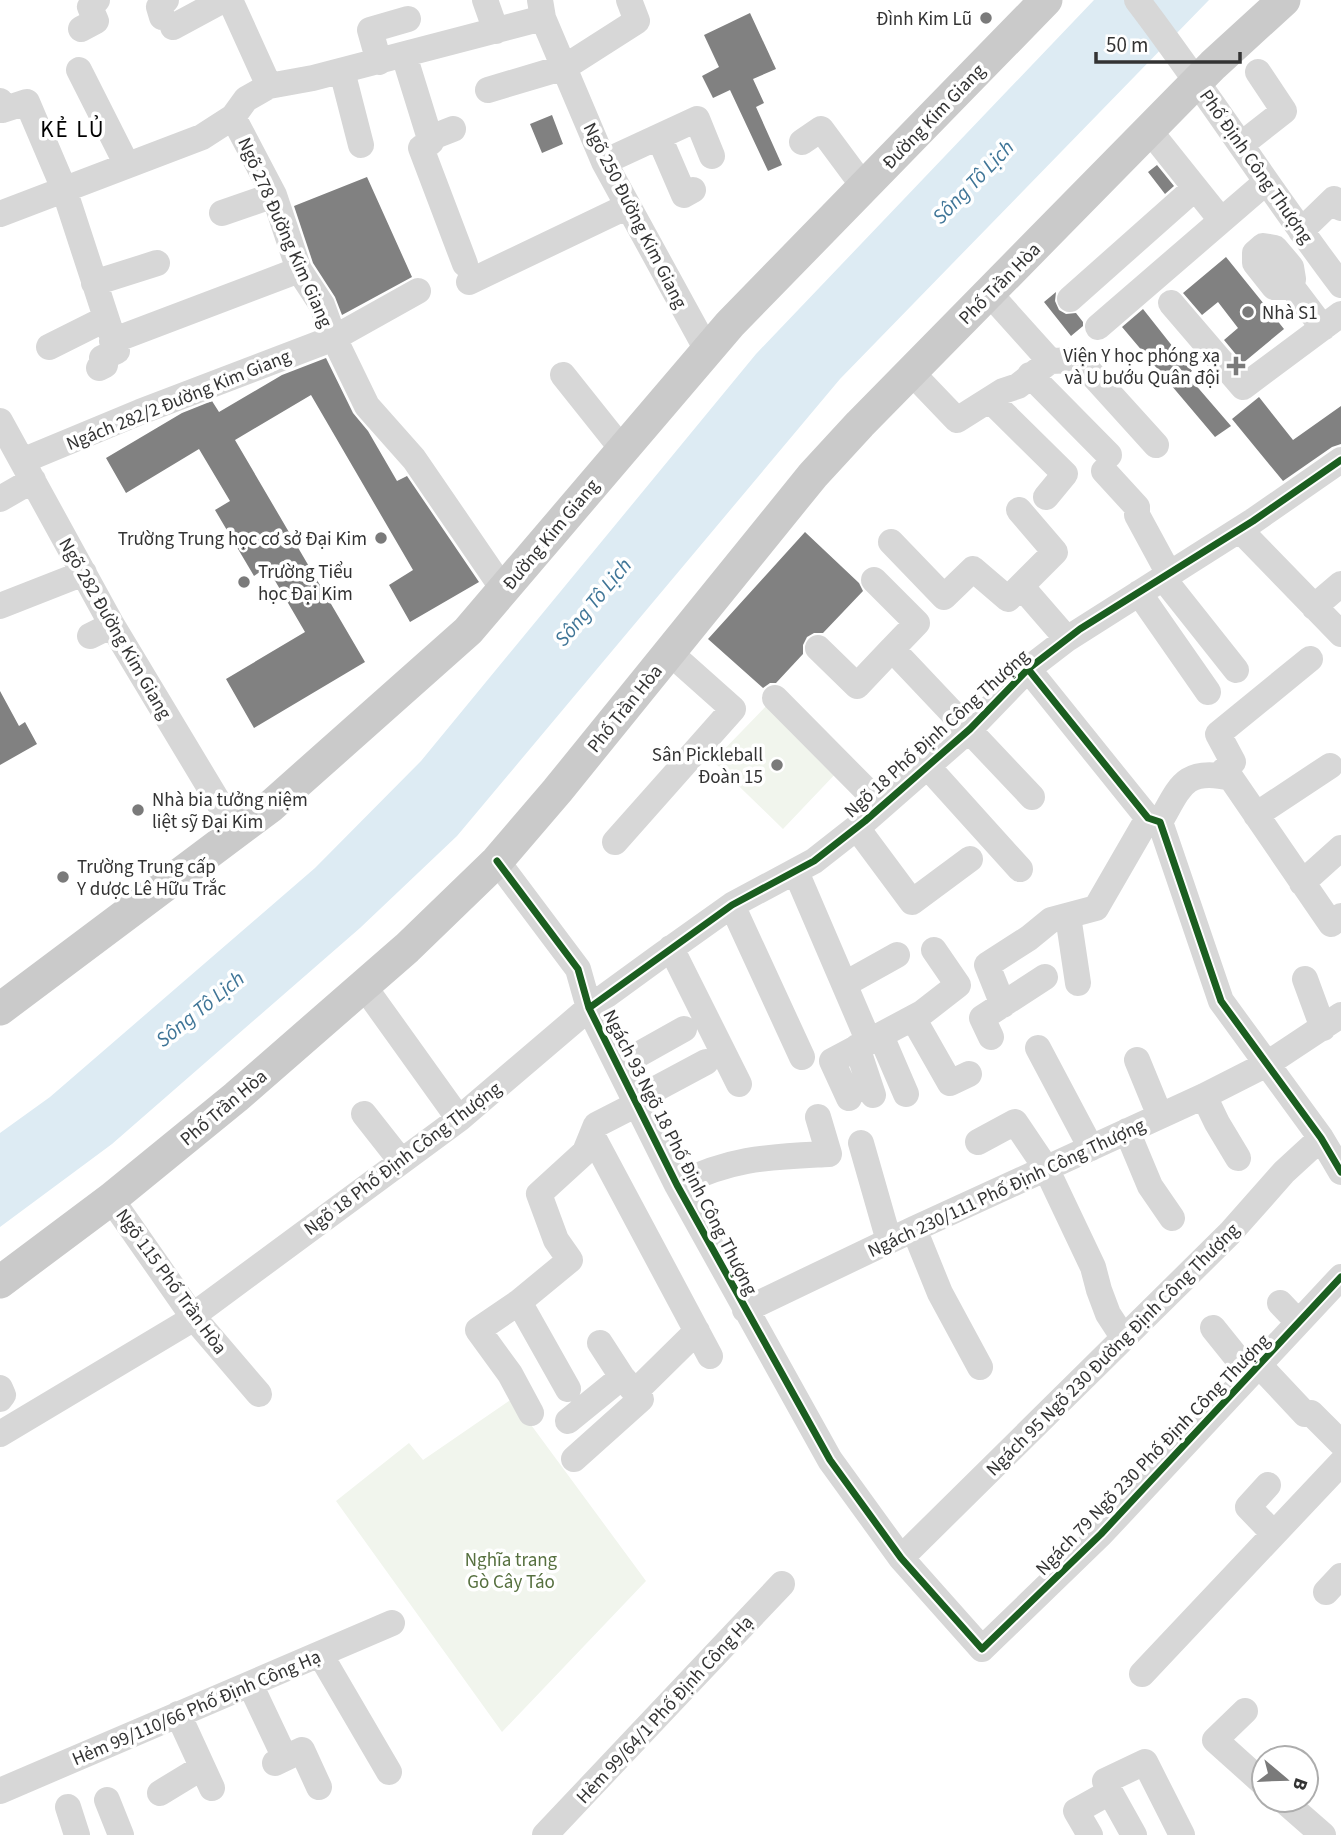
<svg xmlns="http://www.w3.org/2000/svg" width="1341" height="1835" font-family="'Source Sans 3',sans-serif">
<rect width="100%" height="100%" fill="#fff"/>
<!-- green -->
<path fill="#f1f5ed" d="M770 702 840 769 783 829 713 761Z
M512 1399 646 1581 502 1732 336 1501 409 1443 423 1460Z"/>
<!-- water -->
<path fill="#ddebf3" d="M1094 0H1209L840 379 457 836 360 928 112 1144 0 1227V1133L50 1097 315 868 421 761 756 354Z"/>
<!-- building -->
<path fill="#818181" d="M750 13 776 69 753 79 764 103 756 107 782 165 768 171 730 90 713 98 702 76 719 67 704 35Z
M552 115 563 144 542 153 530 124Z
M1157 165 1174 186 1165 194 1148 172Z
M367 177 412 277 342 315 335 297 313 263 294 206Z
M1226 257 1284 329 1243 363 1224 340 1238 328 1218 302 1202 315 1183 293Z
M1056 292 1055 301 1059 310 1066 314 1076 313 1083 322V326L1071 336 1044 302Z
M1143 309 1192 371 1187 375 1231 426 1215 437 1122 327Z
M326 358 353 413 368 431 397 481 407 476 479 582 410 622 389 585 413 570 311 395 235 440 365 662 254 728 226 679 305 632 267 567 254 576 215 510 230 501 199 449 126 493 106 458 182 413 212 401 219 412 282 375Z
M1259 397 1293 440 1341 406V444L1332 447 1283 481 1232 419Z
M805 532 859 583 863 591 823 633H814L807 637 803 645V654L776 683H770L763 688 708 639Z
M0 691 19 726 25 722 37 744 0 765Z"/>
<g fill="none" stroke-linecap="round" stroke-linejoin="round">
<!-- minor -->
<path stroke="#d7d7d7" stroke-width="26" d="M230 0 269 86
M485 0 496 31
M540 0 543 18 604 162 707 350
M1137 0C1208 93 1270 191 1341 285
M162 17 159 7 166 0
M173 27 223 0
M81 29 96 21 90 7 97 0
M404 55 431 142 421 148 465 264
M379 62 370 30 408 19
M79 70 127 165
M342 71 361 145
M488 90 565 67 637 21 629 0
M0 101 2 110 27 102 64 189 117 351 102 358 105 365 99 368
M233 117 274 195 299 270 322 305 334 338 367 406 414 459 503 589
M1149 130 1221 220
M659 137 684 195 693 190
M430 138 453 129
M802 142 821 129 864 187
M1242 144 1284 111 1258 72
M604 162 697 119 712 156
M222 213 274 195
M0 214 202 137 233 117 246 99 269 86 313 78 543 18
M1301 231 1334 199 1341 208
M1263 246 1275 248 1291 267 1293 279 1285 287H1274L1255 263V253Z
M469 282 628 206
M94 283 157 263
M1289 283 1323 328
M989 293 1050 361
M1070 299 1195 188
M1171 303 1243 387 1341 314
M1098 327 1266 182
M112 341 299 270
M49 347 105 319
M911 372 957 420 1003 391 1018 386 1050 361 1079 360 1156 445
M563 375 622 449
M1030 375 1109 455
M990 400 1065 474 1046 497
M0 421 112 625 237 833
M22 461 140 412 334 338 418 291
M1104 471 1137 507V515L1169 574
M0 499 33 480
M1019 510 1055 552 1021 586
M1240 530 1341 634
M891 542 944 597 973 569 1008 599 1021 586 1067 639
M1163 578 1236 670
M874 580 917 623 892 649 1032 797
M1139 593 1208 692
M0 606 84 573
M1314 607 1341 584
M90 636 112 625
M818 648 857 686 892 649
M1028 669 1148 818 1160 822 1221 1001 1321 1138 1341 1172
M775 698 882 806
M927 766 1020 869
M1219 775 1233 762 1218 734 1310 659
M1256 815 1330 766
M1160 822C1180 787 1184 767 1231 778L1331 924 1341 916
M857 828 912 902 970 859
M615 842 733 709 669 652
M497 861 578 969 589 1008 677 1185 830 1460 901 1558 982 1649 1101 1534 1341 1277
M796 872 869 1042
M1302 883 1341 848
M732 905 802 1057
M1068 916 1078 983
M671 948 739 1084
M1305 979 1323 1028
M845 984 897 955
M363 985 459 1119
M1003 1005 987 965 1029 938 1051 920 1096 908 1148 818
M913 1018 950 1083 969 1074
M881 1036 906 1094
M991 1037 982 1018 1045 977
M857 1047 873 1095
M1038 1048 1091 1148
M1137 1060 1160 1116
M618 1066 684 1029
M1204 1096 1217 1123 1238 1158
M849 1098 832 1061 922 1013 958 985 934 950
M635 1100 706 1062
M364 1114 401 1161
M1127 1131 1150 1186 1172 1218
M592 1135 710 1356
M978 1142 1015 1122 1046 1168 1093 1267 1099 1290 1108 1314 1123 1337
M861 1143 889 1241
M677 1185C732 1157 770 1157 829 1154L818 1117
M111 1199 194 1318 259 1394
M914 1229 940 1293 980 1367
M519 1302 478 1330 510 1374 531 1413
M1280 1303 1298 1322
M745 1310 914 1229 1204 1096 1267 1064 1341 1015
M1213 1328 1250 1374
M600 1343 622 1377 635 1392 697 1331
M1259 1365 1305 1414
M0 1388 3 1395 0 1399
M568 1389 519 1302 570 1260 556 1240 539 1194 585 1152 596 1125 637 1104
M1311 1413 1341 1443
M568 1421 622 1377
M0 1434 194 1318 199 1311 459 1119 589 1008 659 957 732 905 814 861 865 821 970 729 1028 669 1067 639 1253 521 1341 460
M574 1459 641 1399 635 1392
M1268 1485 1248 1507 1274 1534
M901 1558 1230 1233 1284 1172 1321 1138
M1326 1592 1341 1576
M320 1654 389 1772
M1142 1674 1341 1463
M250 1684 285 1758
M1245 1711 1215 1740 1264 1784
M178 1714 212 1788
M275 1763 302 1750 319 1787
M0 1791 392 1623
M1110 1792 1134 1835
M160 1793 201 1768
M107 1800 121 1835
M1283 1800 1323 1835
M68 1807 77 1835
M545 1835 782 1584
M1090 1835 1076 1811 1110 1792 1105 1781 1145 1762 1182 1835"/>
<!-- major -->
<path stroke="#cacaca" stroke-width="33" d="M0 1009 271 806 468 631 730 324 1046 0
M0 1282 111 1199 236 1097 407 948 497 861 557 791 813 475 860 424 1213 65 1284 0"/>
<!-- cycleway casing -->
<g stroke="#fff" stroke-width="11">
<path id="cycleway" d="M1028 669 1148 818 1160 822 1221 1001 1321 1138 1341 1172
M497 861 578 969 589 1008 677 1185 830 1460 901 1558 982 1649 1101 1534 1341 1277
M589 1008 732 905 814 861 865 821 970 729 1028 669 1080 629 1253 521 1341 460"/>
</g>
<!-- cycleway -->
<use href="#cycleway" stroke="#1b5e20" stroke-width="7"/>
</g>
<!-- markers -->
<g fill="#7a7a7a" stroke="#fff" stroke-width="2.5">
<circle cx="986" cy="18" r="7"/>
<circle cx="1248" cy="312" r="7"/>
<path d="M1232.5 355.5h7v7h7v7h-7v7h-7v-7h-7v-7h7z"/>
<circle cx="381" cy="538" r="7"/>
<circle cx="244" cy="582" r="7"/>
<circle cx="777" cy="765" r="7"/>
<circle cx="138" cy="810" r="7"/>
<circle cx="63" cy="877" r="7"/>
</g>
<g text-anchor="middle" stroke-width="7" stroke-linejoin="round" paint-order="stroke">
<!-- poi labels -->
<g font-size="19" fill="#333" stroke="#fff" text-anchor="end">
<text x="972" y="25">Đình Kim Lũ</text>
<text x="1262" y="319" text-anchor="start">Nhà S1</text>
<text x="1220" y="362">Viện Y học phóng xạ<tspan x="1220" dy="22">và U bướu Quân đội</tspan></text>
<text x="367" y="545">Trường Trung học cơ sở Đại Kim</text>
<text x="258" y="578" text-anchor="start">Trường Tiểu<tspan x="258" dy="22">học Đại Kim</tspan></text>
<text x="763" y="761">Sân Pickleball<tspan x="763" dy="22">Đoàn 15</tspan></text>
<text x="152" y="806" text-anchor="start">Nhà bia tưởng niệm<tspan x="152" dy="22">liệt sỹ Đại Kim</tspan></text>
<text x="77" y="873" text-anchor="start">Trường Trung cấp<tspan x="77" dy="22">Y dược Lê Hữu Trắc</tspan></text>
</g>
<!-- street labels -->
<g font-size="19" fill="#333" stroke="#fff">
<text transform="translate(933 116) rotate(-46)" y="7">Đường Kim Giang</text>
<text transform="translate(1257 166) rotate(55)" y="7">Phố Định Công Thượng</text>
<text transform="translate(636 215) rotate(63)" y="7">Ngõ 250 Đường Kim Giang</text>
<text transform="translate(286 232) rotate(66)" y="7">Ngõ 278 Đường Kim Giang</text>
<text transform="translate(999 283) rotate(-45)" y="7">Phố Trần Hòa</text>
<text transform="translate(178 399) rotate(-22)" y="7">Ngách 282/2 Đường Kim Giang</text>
<text transform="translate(550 534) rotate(-50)" y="7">Đường Kim Giang</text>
<text transform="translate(116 628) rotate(60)" y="7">Ngõ 282 Đường Kim Giang</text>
<text transform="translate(624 708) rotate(-51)" y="7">Phố Trần Hòa</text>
<text transform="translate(936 733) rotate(-42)" y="7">Ngõ 18 Phố Định Công Thượng</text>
<text transform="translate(223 1107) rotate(-40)" y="7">Phố Trần Hòa</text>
<text transform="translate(681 1152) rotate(63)" y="7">Ngách 93 Ngõ 18 Phố Định Công Thượng</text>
<text transform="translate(402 1158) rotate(-37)" y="7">Ngõ 18 Phố Định Công Thượng</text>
<text transform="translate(1006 1187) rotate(-25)" y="7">Ngách 230/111 Phố Định Công Thượng</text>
<text transform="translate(172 1281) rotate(54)" y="7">Ngõ 115 Phố Trần Hòa</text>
<text transform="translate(1112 1349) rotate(-45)" y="7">Ngách 95 Ngõ 230 Đường Định Công Thượng</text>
<text transform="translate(1152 1454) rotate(-46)" y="7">Ngách 79 Ngõ 230 Phố Định Công Thượng</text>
<text transform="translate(196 1707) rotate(-23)" y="7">Hẻm 99/110/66 Phố Định Công Hạ</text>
<text transform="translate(664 1709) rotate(-47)" y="7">Hẻm 99/64/1 Phố Định Công Hạ</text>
</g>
<!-- park labels -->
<g font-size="19" fill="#56703f" stroke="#fff">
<text x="511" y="1566">Nghĩa trang<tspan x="511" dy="22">Gò Cây Táo</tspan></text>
</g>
<!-- water labels -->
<g font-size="21" font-style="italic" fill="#3f7597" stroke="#fff">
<text transform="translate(973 182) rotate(-46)" y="7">Sông Tô Lịch</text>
<text transform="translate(593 602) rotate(-50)" y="7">Sông Tô Lịch</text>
<text transform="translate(200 1009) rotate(-39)" y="7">Sông Tô Lịch</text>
</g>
<!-- quarter labels -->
<g font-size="23" letter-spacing="2" fill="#000" stroke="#fff">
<text x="73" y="137">KẺ LỦ</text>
</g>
</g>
<!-- north arrow -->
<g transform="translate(1285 1779) rotate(109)"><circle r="33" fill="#ffffff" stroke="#adadad" stroke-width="2"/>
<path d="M0-5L12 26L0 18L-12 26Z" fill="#7a7a7a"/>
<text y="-10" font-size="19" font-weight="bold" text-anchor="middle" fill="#333333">B</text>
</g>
<!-- scale -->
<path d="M1096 52v10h144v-10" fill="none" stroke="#333333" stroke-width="3.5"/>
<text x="1106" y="52" font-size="21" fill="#333333" stroke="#ffffff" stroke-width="5" paint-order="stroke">50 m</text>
</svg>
